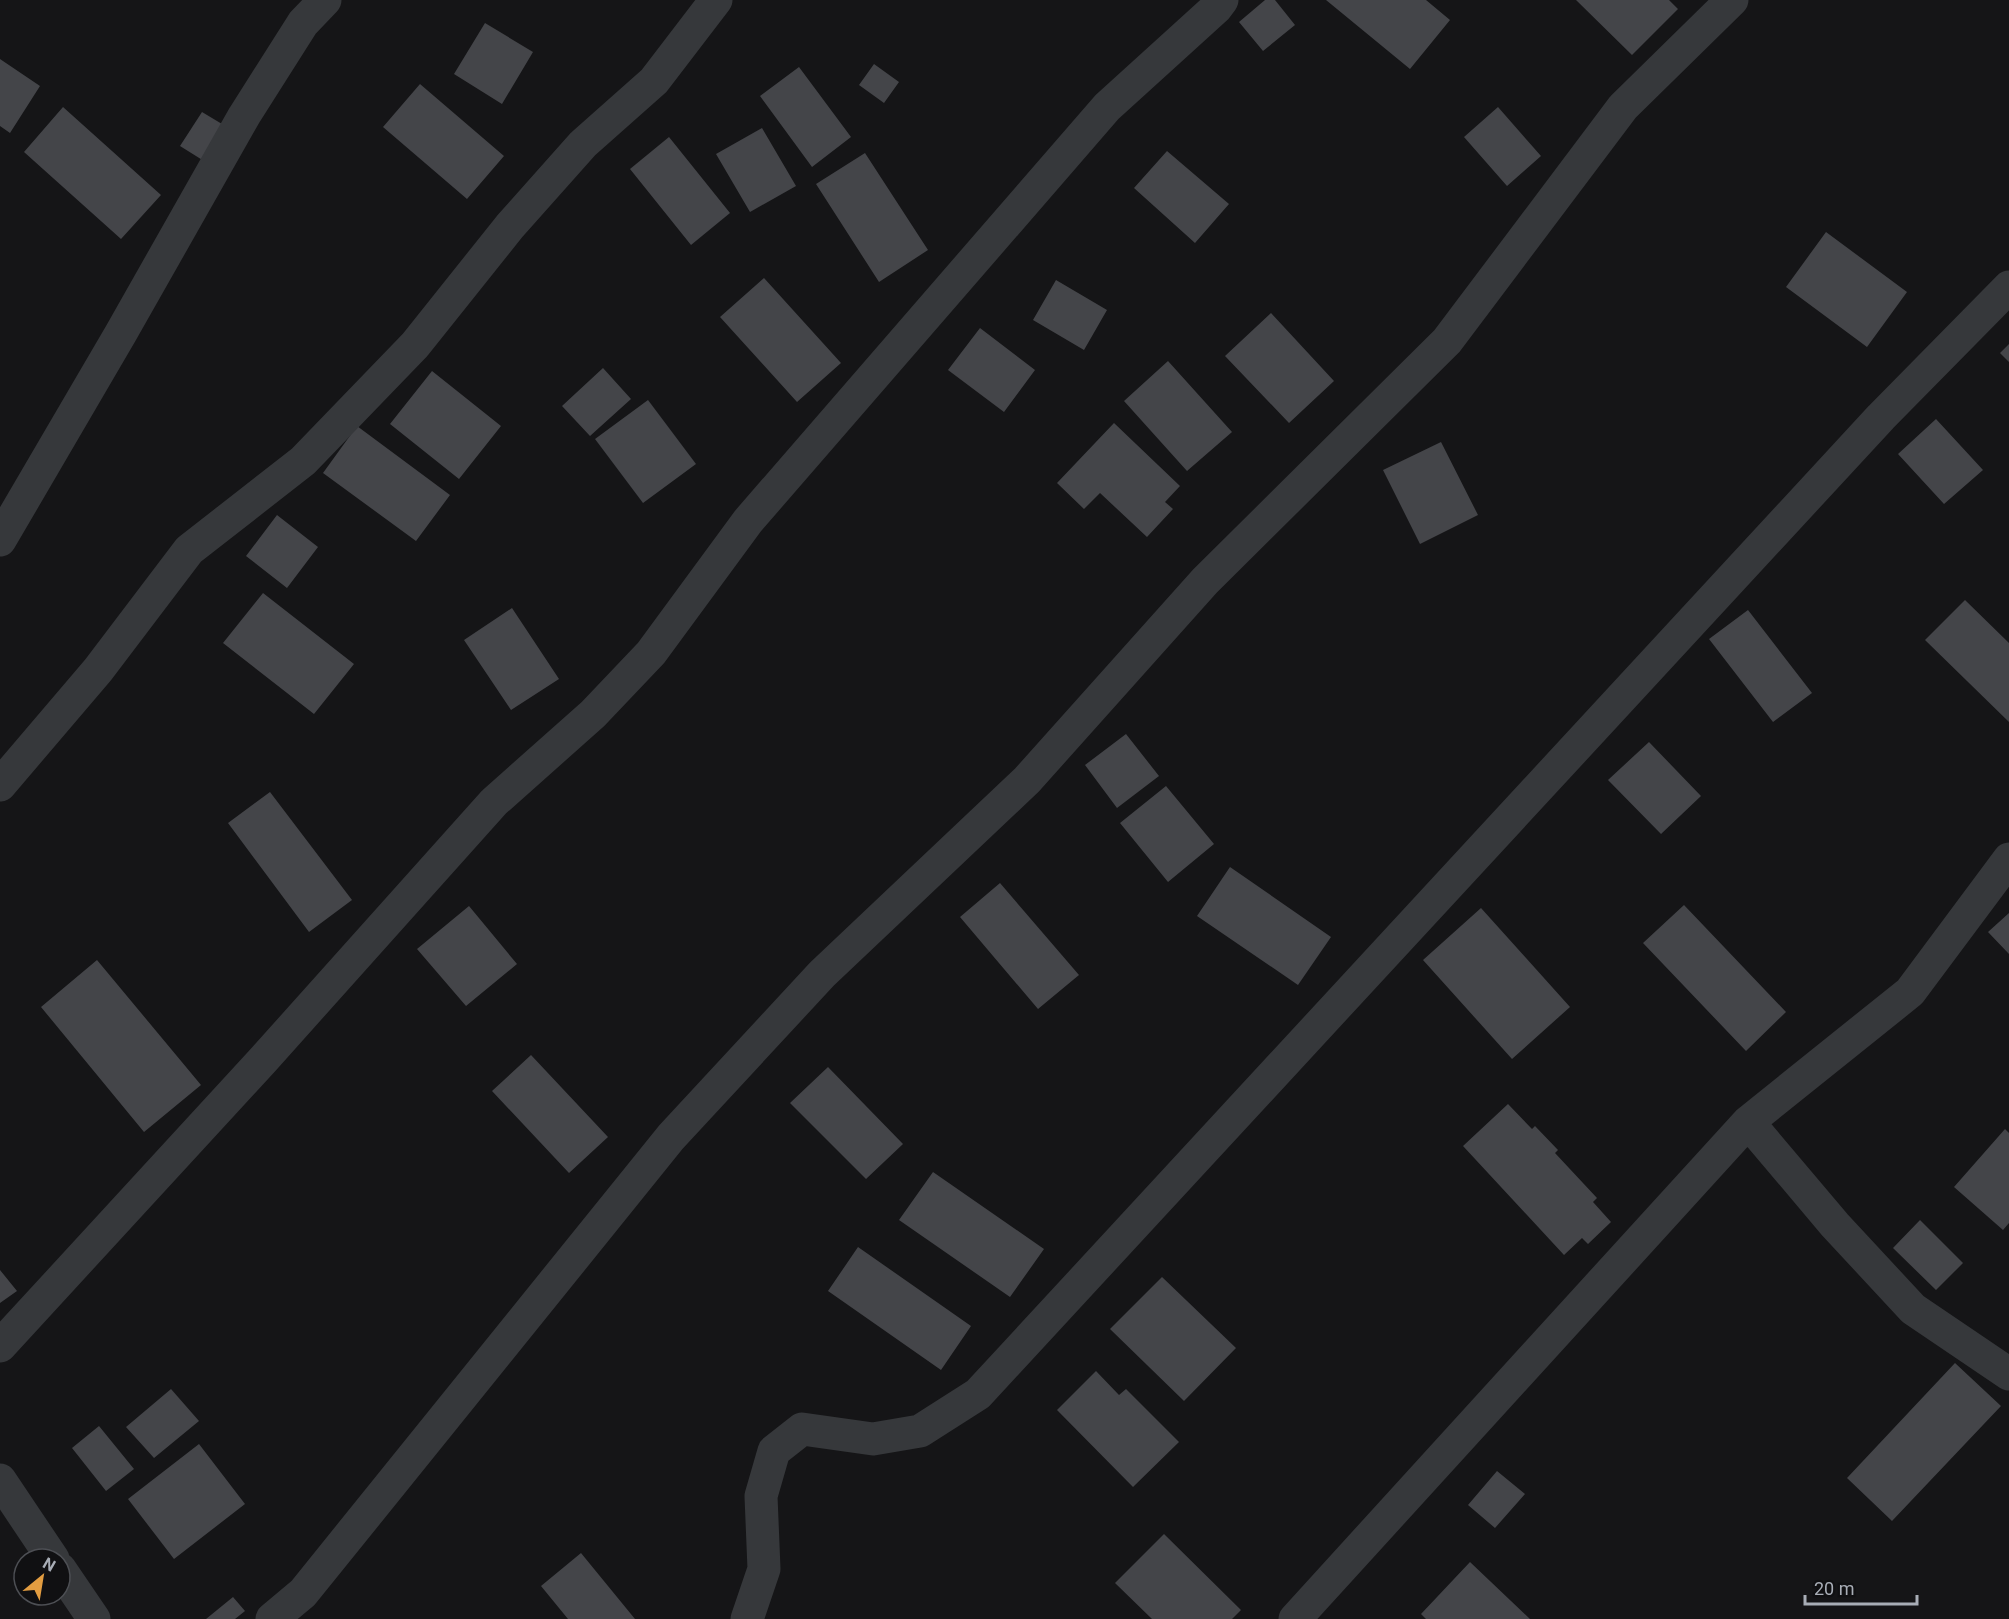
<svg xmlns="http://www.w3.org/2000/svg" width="2009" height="1619" font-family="Roboto,sans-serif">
<rect width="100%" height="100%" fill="#151517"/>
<!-- building -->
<path fill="#444549" d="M1265 0H1275L1295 25 1263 51 1239 22Z
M1326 0H1426L1450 20 1410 69Z
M1576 0H1669L1678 9 1632 55Z
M485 23 533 52 502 104 454 74Z
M0 59 40 86 10 133 0 126Z
M874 64 899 82 884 103 859 85Z
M799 67 851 137 812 167 760 96Z
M420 84 504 156 467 199 383 127Z
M63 107 161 195 121 239 24 152Z
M1498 107 1541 156 1507 186 1464 137Z
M202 112 227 127 204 161 180 146Z
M762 128 796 186 750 212 716 154Z
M669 137 730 213 691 245 630 169Z
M1167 151 1229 204 1195 243 1134 188Z
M865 153 928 250 879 282 816 184Z
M1826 232 1907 292 1867 347 1786 287Z
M764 278 841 363 797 402 720 317Z
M1056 280 1107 310 1084 350 1033 320Z
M1271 313 1334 381 1289 423 1225 356Z
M980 328 1035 370 1004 412 948 370Z
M2009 344V362L2000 353Z
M1168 361 1232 432 1187 471 1124 401Z
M603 368 631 399 590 436 562 406Z
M432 371 501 426 459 479 390 424Z
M648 400 696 464 643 503 595 439Z
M1936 419 1983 470 1944 504 1898 454Z
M1114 423 1180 486 1165 502 1173 509 1147 537 1100 493 1084 509 1057 483Z
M357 426 450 495 416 541 323 473Z
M1441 442 1478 515 1420 544 1383 470Z
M277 515 318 547 287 588 246 556Z
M263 593 354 664 314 714 223 643Z
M1965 600 2009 643V722L1925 640Z
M512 608 559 679 511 710 464 640Z
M1748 610 1812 693 1773 722 1709 639Z
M1126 734 1159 776 1117 808 1085 765Z
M1649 742 1701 796 1661 834 1608 780Z
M1166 786 1214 844 1168 882 1120 823Z
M270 792 352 900 309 932 228 823Z
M1230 867 1331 937 1298 985 1197 916Z
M1000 883 1079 975 1038 1009 960 917Z
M1684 905 1786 1012 1746 1051 1643 943Z
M469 906 517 964 466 1006 417 949Z
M1481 908 1570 1007 1512 1059 1423 960Z
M2009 913V954L1988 932Z
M97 960 201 1085 144 1132 41 1007Z
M531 1055 608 1137 569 1173 492 1091Z
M828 1067 903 1144 866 1179 790 1103Z
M1508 1104 1532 1129 1535 1126 1558 1150 1555 1153 1597 1198 1593 1202 1611 1222 1588 1244 1582 1238 1564 1255 1463 1146Z
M2005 1129 2009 1133V1223L2003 1230 1954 1187Z
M933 1172 1044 1249 1010 1297 899 1220Z
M1920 1220 1963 1263 1936 1290 1893 1248Z
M858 1247 971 1326 941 1370 828 1291Z
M0 1270 17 1291 0 1303Z
M1162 1277 1236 1348 1184 1401 1110 1329Z
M1955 1363 2001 1406 1892 1521 1847 1478Z
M1096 1371 1119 1395 1126 1389 1179 1442 1133 1487 1057 1410Z
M171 1389 199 1421 154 1458 126 1427Z
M99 1426 134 1469 106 1491 72 1448Z
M199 1444 245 1504 174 1559 128 1499Z
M1497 1471 1525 1494 1495 1528 1468 1505Z
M1164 1534 1241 1610 1232 1619H1152L1115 1583Z
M581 1553 635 1619H568L541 1586Z
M1470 1562 1530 1619H1426L1421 1614Z
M233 1597 245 1611 235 1619H206Z"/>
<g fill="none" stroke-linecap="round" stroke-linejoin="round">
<!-- minor -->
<path stroke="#36383b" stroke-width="33" d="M0 540 121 333 244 116 303 23 325 0
M0 785 98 670 189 550 303 461 415 345 510 226 583 144 654 81 716 0
M1748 1122 1835 1225 1913 1309 2009 1374
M0 1346 263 1060 494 802 593 714 651 653 748 521 1107 107 1216 8 1222 0
M272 1619 303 1593 671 1137 822 974 1027 780 1205 581 1447 341 1623 107 1732 0
M747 1619 764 1569 761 1496 774 1451 802 1429 873 1439 920 1431 978 1394 1881 417 2009 287
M1295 1619 1748 1122 1910 992 2009 859"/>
<!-- tertiary -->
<path stroke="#36383b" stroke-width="33" d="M0 1480 53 1559
M60 1569 94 1619"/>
</g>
<!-- north arrow -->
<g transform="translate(42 1577) rotate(30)"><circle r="28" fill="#101012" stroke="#4d4f54" stroke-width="1.5"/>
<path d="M0-4.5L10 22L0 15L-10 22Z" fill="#e39d41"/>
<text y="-9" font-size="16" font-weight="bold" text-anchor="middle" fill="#a8adb6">N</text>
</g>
<!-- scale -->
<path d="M1805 1595v9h112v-9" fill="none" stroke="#a8adb6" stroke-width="3"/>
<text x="1814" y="1595" font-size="18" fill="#a8adb6" stroke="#101012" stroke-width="4.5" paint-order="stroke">20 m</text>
</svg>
